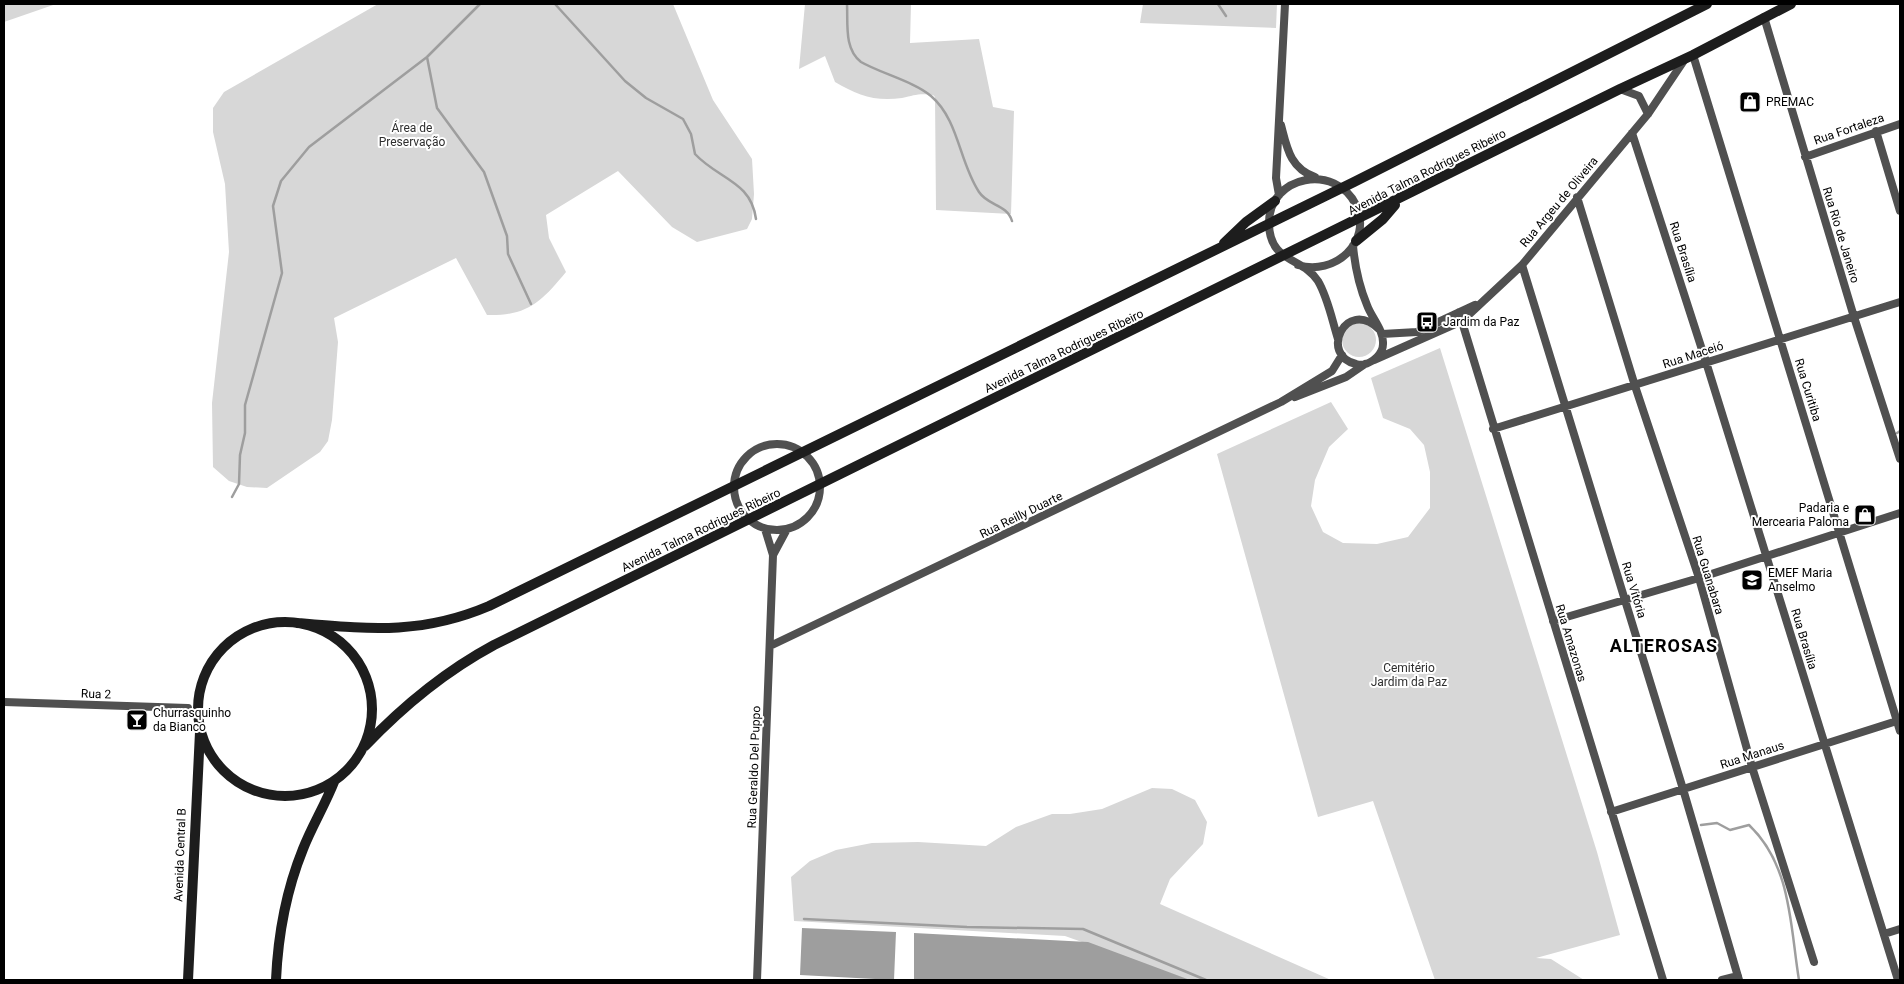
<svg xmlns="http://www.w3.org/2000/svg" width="1904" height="984" font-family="Roboto,sans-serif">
<rect width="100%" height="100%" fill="#fff"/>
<!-- green -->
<path fill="#d7d7d7" d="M4 4H56L4 22Z
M378 4H673L713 100 752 159 754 194 752 219 747 229 697 242 672 227 618 171 546 215 549 238 566 272C541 302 528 316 487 315L456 258 334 318 338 342 332 420 328 441 320 452 267 488 247 487 229 481 213 467 212 403 229 252 225 184 213 132V108L224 92Z
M805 4H911L910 43 979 39 993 107 1014 111 1011 214 936 210 935 97 933 95C919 93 915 95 902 98 875 102 857 95 835 82L825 56 799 69Z
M1143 4H1277L1276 28 1140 23Z
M1342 340a17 17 0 1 1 34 0a17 17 0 1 1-34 0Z
M1440 348 1597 852 1620 935 1536 958 1551 959 1584 980H1435L1373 801 1318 817 1217 454 1331 402 1348 429 1329 447 1315 480 1311 506 1323 532 1343 543 1377 544 1408 537 1430 508V472L1424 445 1410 429 1383 418 1371 378Z
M1152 788 1172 789 1195 800 1207 822 1203 844 1170 879 1160 904 1331 980H1189L1065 936 794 921 791 877 810 861 836 850 872 843 918 842 986 846 1016 827 1052 814H1070L1102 809Z"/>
<!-- water -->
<path fill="#9e9e9e" d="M802 928 896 932 894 980 800 975Z
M914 933 1088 942 1190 980H914Z"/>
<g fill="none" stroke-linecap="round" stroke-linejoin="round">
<!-- stream -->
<path stroke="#9e9e9e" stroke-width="2.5" d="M555 4 625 81 646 98 683 119 691 134 695 154C718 179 751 181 756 219
M847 4C848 24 844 49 861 62 880 73 915 82 931 96 959 120 959 162 979 192 988 206 1007 204 1012 221
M1218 4 1226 16
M427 57 437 108 484 172 507 236 508 254 531 304
M1897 433 1900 431
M232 497 239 484 240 455 245 433V405L282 273 273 206 281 181 309 147 427 57 480 4
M1701 825 1717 823 1730 830 1749 825C1792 866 1790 926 1799 980
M804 919 967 927 1083 929 1206 980"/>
<!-- minor -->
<path stroke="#505050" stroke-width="8" d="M1764 17 1854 317 1900 459
M1693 55 1900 731
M1620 89 1639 96 1648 114
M1281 125C1287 148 1290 168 1315 177
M1876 131 1900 211
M1632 133 1706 362 1898 980
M1805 157 1900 124
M1279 195 1276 178 1285 4
M1577 197 1635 386 1699 578 1752 767 1814 962
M1353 246C1355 267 1359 286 1367 305 1371 317 1384 330 1383 344 1383 349 1380 354 1377 357 1371 363 1363 366 1356 364 1319 356 1345 297 1379 329
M1298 265C1334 276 1373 243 1356 205 1336 163 1269 175 1269 223 1269 263 1303 257 1318 281 1328 298 1332 320 1338 339
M1522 265 1683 789 1739 980
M1459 312 1663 980
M1382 334 1417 332 1475 305
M1374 360 1462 321 1522 265 1648 114 1685 59
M1295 397 1346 377 1365 364
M1493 429 1900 302
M734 487a43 43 0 1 1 86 0a43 43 0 1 1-86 0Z
M773 555 787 529
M1553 621 1699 578 1900 513
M770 646 1281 402 1332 371 1342 355
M4 702 188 708
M1611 812 1900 720
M1884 934 1900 929
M757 980 773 555 765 529
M1722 980 1738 976"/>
<!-- secondary -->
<path stroke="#1d1d1d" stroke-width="10" d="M1356 241 1383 219 1395 205
M1224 243 1246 222 1275 201
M198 709a87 87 0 1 1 174 0a87 87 0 1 1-174 0Z
M297 623C369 629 421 635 489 606L1354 182 1707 4
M365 746C404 705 444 672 494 645L1620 89 1693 55 1791 4
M188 980 200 732
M276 980C278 935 286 891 303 849 312 826 325 805 334 782"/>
</g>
<!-- icons -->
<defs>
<g id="shop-square" transform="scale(1.125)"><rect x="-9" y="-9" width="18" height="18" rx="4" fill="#000" stroke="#fff"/><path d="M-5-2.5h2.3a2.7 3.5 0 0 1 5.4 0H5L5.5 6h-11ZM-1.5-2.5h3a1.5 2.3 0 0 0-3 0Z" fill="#fff"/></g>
<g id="bus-square" transform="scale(1.125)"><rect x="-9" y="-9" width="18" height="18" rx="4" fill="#000" stroke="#fff"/><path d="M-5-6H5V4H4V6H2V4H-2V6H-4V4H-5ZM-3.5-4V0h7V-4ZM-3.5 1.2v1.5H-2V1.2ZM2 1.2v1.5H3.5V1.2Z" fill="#fff"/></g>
<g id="school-square" transform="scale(1.125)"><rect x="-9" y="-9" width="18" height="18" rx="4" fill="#000" stroke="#fff"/><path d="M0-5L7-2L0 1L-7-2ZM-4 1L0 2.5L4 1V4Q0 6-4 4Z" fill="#fff"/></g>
<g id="bar-square" transform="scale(1.125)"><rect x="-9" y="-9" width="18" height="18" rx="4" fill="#000" stroke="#fff"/><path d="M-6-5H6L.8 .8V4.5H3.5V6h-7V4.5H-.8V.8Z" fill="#fff"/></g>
</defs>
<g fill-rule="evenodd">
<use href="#shop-square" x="1750" y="102"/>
<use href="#bus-square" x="1427" y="322"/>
<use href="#shop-square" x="1865" y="515"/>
<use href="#school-square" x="1752" y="580"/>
<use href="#bar-square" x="137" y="720"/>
</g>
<g text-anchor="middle" stroke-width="4" stroke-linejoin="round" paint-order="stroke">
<!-- poi labels -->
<g font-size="12" fill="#000" stroke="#fff" text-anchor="start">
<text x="1766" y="106">PREMAC</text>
<text x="1443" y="326">Jardim da Paz</text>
<text x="1849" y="512" text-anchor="end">Padaria e<tspan x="1849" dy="14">Mercearia Paloma</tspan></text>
<text x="1768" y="577">EMEF Maria<tspan x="1768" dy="14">Anselmo</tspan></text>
<text x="153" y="717">Churrasquinho<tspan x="153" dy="14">da Bianco</tspan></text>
</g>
<!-- park labels -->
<g font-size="12" fill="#2e2e2e" stroke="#fff">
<text x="412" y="132">Área de<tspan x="412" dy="14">Preservação</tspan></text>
<text x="1409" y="672">Cemitério<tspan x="1409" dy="14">Jardim da Paz</tspan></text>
</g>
<!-- street labels -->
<g font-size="12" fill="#000" stroke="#fff">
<text transform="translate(1849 129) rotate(-19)" y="4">Rua Fortaleza</text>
<text transform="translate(1427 172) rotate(-27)" y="4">Avenida Talma Rodrigues Ribeiro</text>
<text transform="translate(1559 202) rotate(-50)" y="4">Rua Argeu de Oliveira</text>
<text transform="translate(1841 235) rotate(73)" y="4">Rua Rio de Janeiro</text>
<text transform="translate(1683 252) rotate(72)" y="4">Rua Brasília</text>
<text transform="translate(1064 351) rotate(-26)" y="4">Avenida Talma Rodrigues Ribeiro</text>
<text transform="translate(1693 355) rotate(-18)" y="4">Rua Maceió</text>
<text transform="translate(1808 390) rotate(73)" y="4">Rua Curitiba</text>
<text transform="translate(1021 515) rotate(-26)" y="4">Rua Reilly Duarte</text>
<text transform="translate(701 530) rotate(-26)" y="4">Avenida Talma Rodrigues Ribeiro</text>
<text transform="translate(1708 575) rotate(73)" y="4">Rua Guanabara</text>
<text transform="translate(1634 590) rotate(73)" y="4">Rua Vitória</text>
<text transform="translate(1804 639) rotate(73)" y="4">Rua Brasília</text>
<text transform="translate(1571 643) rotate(73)" y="4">Rua Amazonas</text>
<text transform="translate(96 694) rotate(2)" y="4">Rua 2</text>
<text transform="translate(1752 755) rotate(-18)" y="4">Rua Manaus</text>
<text transform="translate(754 767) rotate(-88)" y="4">Rua Geraldo Del Puppo</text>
<text transform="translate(180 855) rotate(-88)" y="4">Avenida Central B</text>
</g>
<!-- district labels -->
<g font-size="18" font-weight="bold" letter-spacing="1" fill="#000" stroke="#fff">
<text x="1664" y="652">ALTEROSAS</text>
</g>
</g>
<!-- border -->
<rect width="1904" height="984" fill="none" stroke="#000000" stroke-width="10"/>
</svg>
